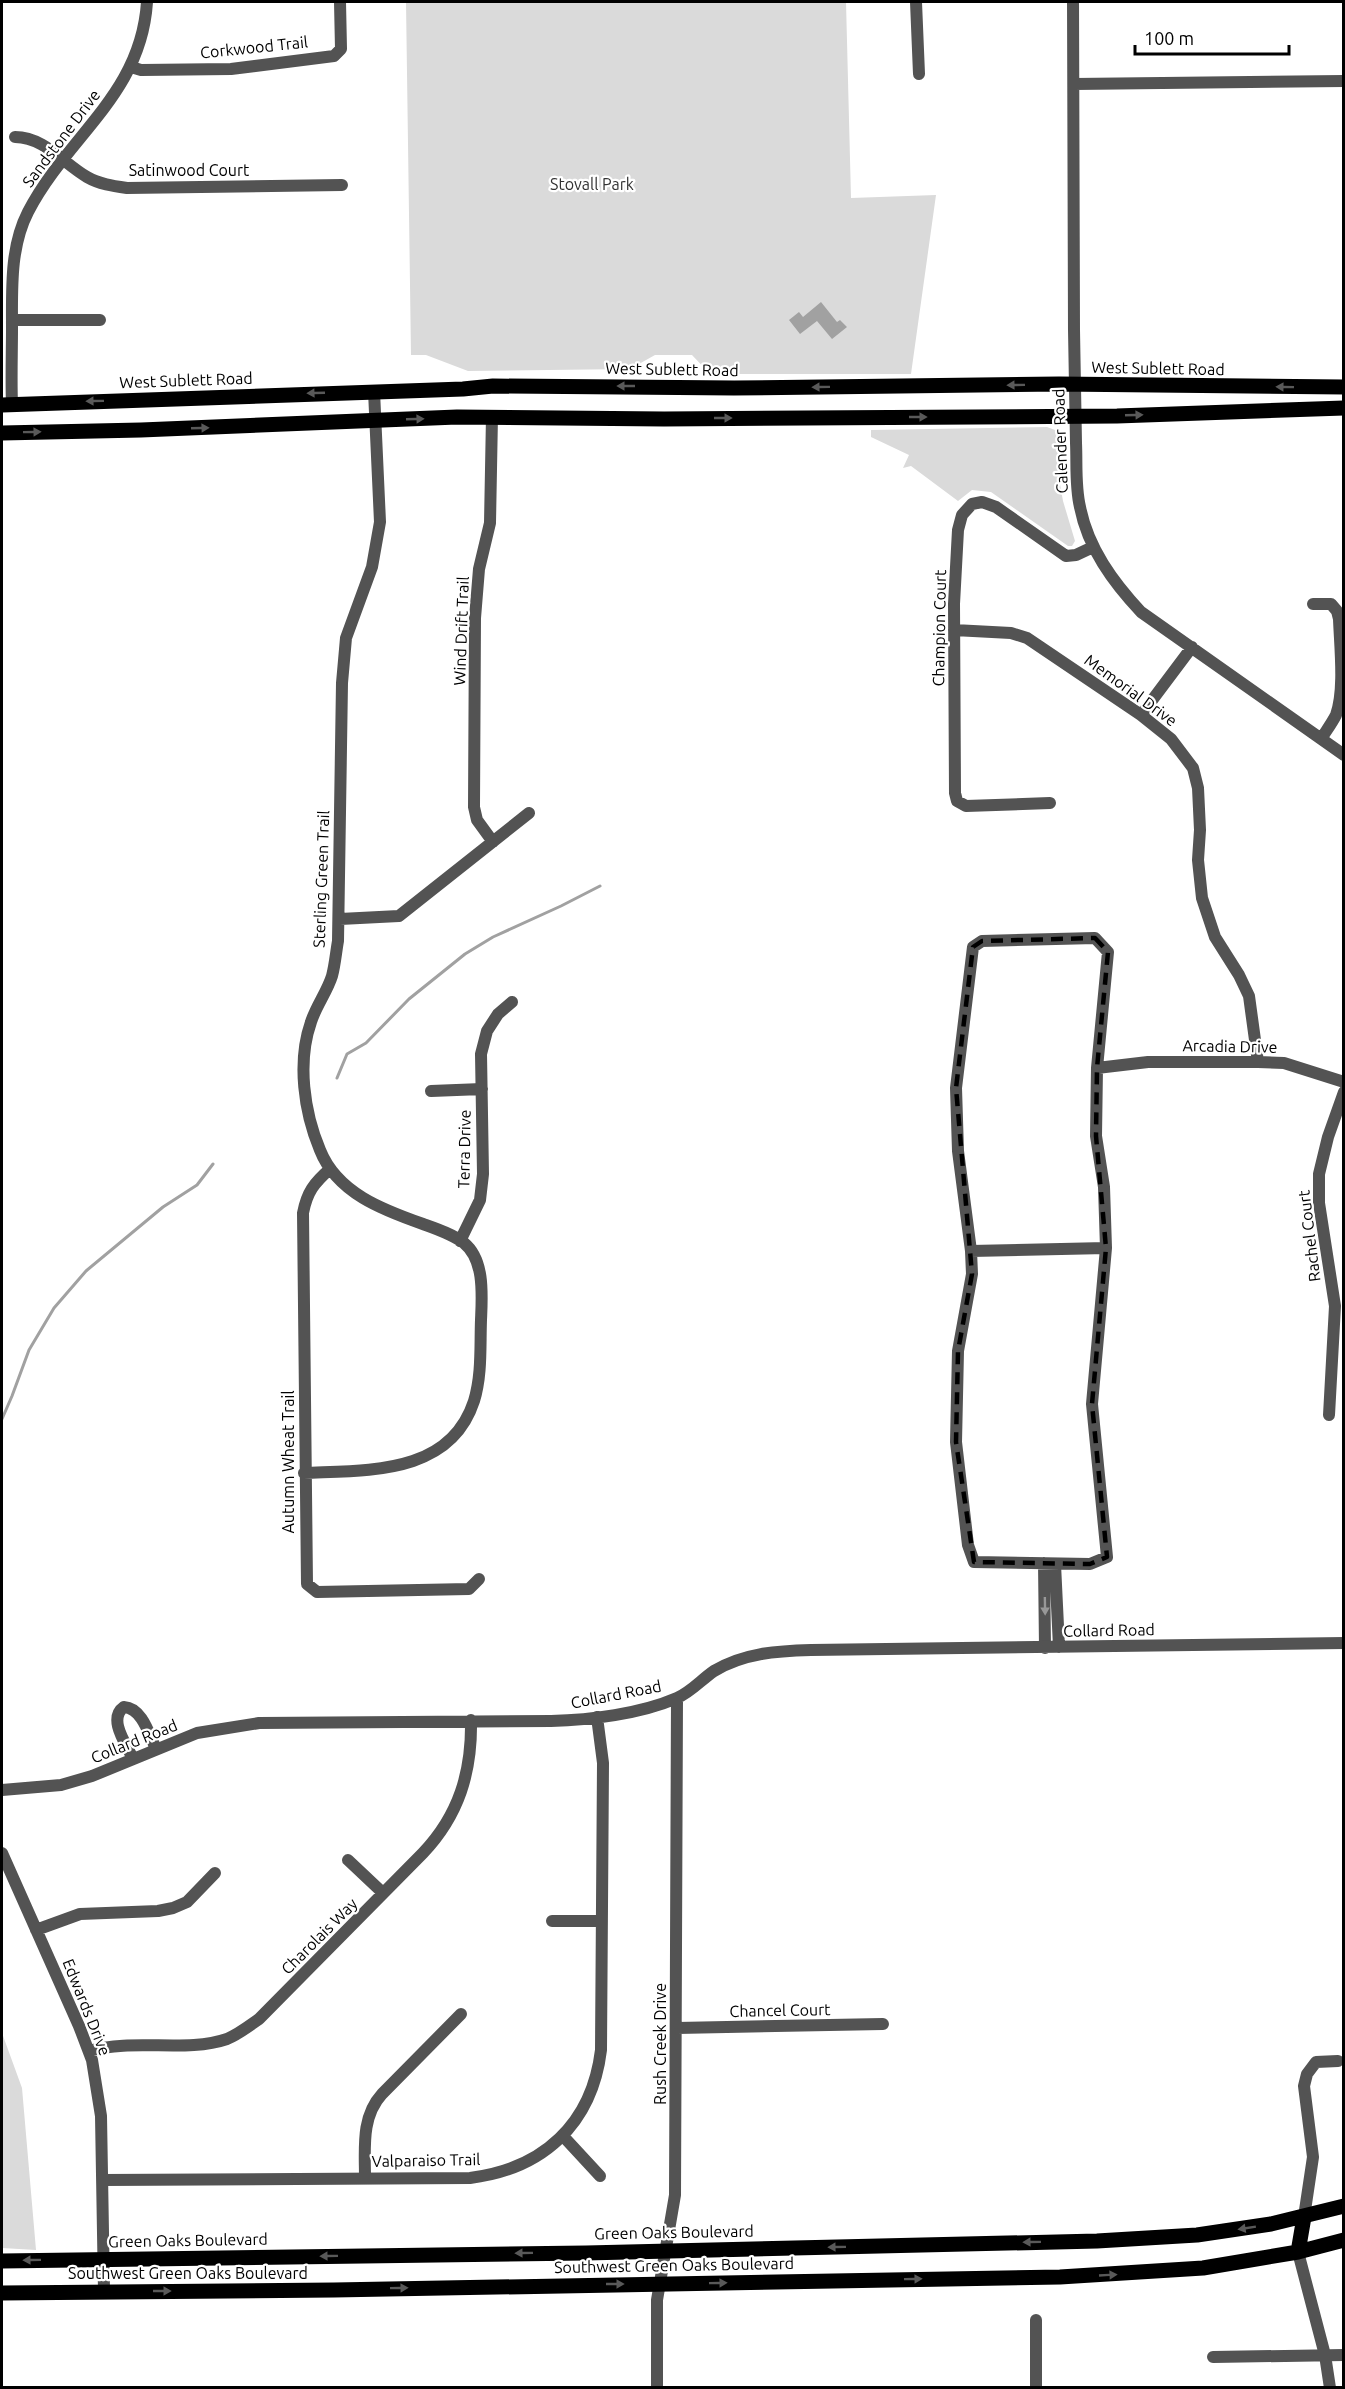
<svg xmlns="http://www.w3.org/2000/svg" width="1345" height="2389" font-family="Ubuntu,sans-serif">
<rect width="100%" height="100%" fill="#fff"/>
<!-- green -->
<path fill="#dadada" d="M406 2H846L851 198 936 195 911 374H710L692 355H655L630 369 468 371 426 355H411Z
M1047 427 1055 430 1059 437 1060 484 1063 501 1075 541 1072 546H1068L991 492 972 490 958 501 911 466 903 468 909 455 871 437V430Z
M2 2033 22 2088 36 2250 2 2248Z"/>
<!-- water -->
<path fill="#a1a1a1" d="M821 302 837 322 840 320 847 327 832 339 817 321 800 334 789 320 799 312 803 317Z"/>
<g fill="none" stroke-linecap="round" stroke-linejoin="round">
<!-- stream -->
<path stroke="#a1a1a1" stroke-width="3" d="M337 1078 347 1054 366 1043 409 999 465 954 493 937 561 906 600 886
M2 1419 12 1396 29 1350 54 1308 86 1271 163 1207 197 1185 213 1164"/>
<!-- minor -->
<path stroke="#535353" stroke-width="12" d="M916 2 919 74
M1073 2C1074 111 1074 220 1074 330 1075 368 1075 405 1076 443 1077 464 1075 486 1080 507 1088 548 1113 582 1141 612L1344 755
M131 67 141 70 231 69 334 56 341 49 340 2
M1074 84 1344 81
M15 137C44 137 63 163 87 177 99 184 113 186 127 188L342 185
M12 320H100
M12 405C11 379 12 353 12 328 12 289 10 247 28 212 68 135 141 95 147 2
M492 416 490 523 479 569 475 618 474 807 477 820 493 842
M1313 604H1331L1337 611 1339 619C1340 647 1345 690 1336 715 1332 723 1326 731 1321 739
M954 630 1011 633 1027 638 1141 715 1171 739 1193 768 1198 788 1200 830 1198 860 1202 898 1215 937 1239 975 1249 996 1258 1062
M1141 715 1192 647
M1050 803 966 806 957 801 955 793 954 604 958 530 962 515 972 504 982 502 996 507 1066 556 1076 555 1093 547
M340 919 399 916 529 813
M1095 938 1108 952 1097 1068 1096 1136 1104 1187 1106 1248 1092 1404 1107 1557 1090 1564 974 1562 968 1545 956 1442 958 1351 972 1274 971 1251 958 1151 956 1088 973 947 982 941Z
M1097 1068 1148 1062H1258L1284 1063 1344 1082
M431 1091 482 1089
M330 1169C314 1183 307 1192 303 1213L307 1584 317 1592 469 1589 479 1579
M460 1241 480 1200 483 1174 481 1054 487 1031 498 1014 512 1002
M971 1251 1106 1248
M1329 1415 1335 1306 1319 1203V1174L1328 1137 1344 1092
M304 1473C368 1470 450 1475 474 1401 482 1375 480 1347 481 1320 482 1296 485 1260 464 1243 452 1234 437 1229 423 1224 383 1210 337 1193 320 1150 304 1112 297 1062 311 1022 316 1006 327 992 332 976 335 965 336 952 338 941L342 683 346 638 372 567 380 522 374 391
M1044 1563 1045 1648
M1055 1564 1059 1647
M133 1759C127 1745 107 1719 124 1707 142 1708 149 1734 156 1749
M2 1790 61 1785 92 1776 197 1733 259 1723 551 1721C590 1720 640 1714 677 1698 691 1692 701 1680 714 1671 744 1653 777 1651 811 1650L1344 1643
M2 1853 79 2026 92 2060 101 2116 104 2291
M348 1860 383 1893
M552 1921H601
M36 1930 80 1914 158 1911 173 1908 187 1902 215 1873
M677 2028 883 2024
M89 2051C134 2038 186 2053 227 2039 239 2034 249 2026 259 2019L423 1853C459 1815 472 1772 471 1720
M563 2136 600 2176
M365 2178C365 2148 361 2117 382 2094L461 2014
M102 2180 470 2178C543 2169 592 2124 601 2050L603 1763 597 1717
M1304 2217 1313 2157 1304 2086 1307 2074 1316 2062 1338 2061
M1298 2252 1325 2355 1330 2388
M1213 2357 1344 2355
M657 2388V2300L675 2195 677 1698
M1036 2388V2320"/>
<!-- major -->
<path stroke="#000" stroke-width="15" d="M2 405 463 389 493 386 734 388 1059 384 1344 387
M2 433 141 430 457 417 664 419 1117 416 1344 408
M1298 2252 1304 2217
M2 2261 586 2253 1097 2241 1197 2235 1271 2224 1344 2206
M2 2293 334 2290 1060 2277 1203 2268 1298 2252 1344 2240"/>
</g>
<!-- one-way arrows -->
<defs><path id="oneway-solid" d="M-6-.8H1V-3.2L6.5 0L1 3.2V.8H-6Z" transform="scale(1.5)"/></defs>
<g fill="#595959">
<use href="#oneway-solid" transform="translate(1016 385) rotate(179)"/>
<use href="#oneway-solid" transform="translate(626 386) rotate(-180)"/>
<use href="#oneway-solid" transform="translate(821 387) rotate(179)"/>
<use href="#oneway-solid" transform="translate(1285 387) rotate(-179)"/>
<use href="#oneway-solid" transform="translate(316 393) rotate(178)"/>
<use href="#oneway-solid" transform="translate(95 401) rotate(179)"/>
<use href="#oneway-solid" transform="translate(1134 415) rotate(-2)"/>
<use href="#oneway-solid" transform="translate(918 417)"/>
<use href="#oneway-solid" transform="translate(723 418)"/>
<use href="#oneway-solid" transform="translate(415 419) rotate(-2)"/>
<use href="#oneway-solid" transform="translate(200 428) rotate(-2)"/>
<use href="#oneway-solid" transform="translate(32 432) rotate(-1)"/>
<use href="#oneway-solid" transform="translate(1247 2228) rotate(171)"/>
<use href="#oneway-solid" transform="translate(1032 2242) rotate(179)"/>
<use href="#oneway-solid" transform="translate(837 2247) rotate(179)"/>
<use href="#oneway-solid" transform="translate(524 2253) rotate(179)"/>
<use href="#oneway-solid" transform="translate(329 2256) rotate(179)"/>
<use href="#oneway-solid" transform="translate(32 2260) rotate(179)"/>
<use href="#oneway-solid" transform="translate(1108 2275) rotate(-3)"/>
<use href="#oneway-solid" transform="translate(913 2279) rotate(-1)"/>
<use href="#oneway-solid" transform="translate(718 2283) rotate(-1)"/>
<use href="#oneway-solid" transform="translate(615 2284)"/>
<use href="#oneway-solid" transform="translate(399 2288) rotate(-1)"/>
<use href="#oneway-solid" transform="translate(162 2291)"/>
</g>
<use fill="#989898" href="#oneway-solid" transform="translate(1045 1606) rotate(89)"/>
<!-- marked area -->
<path fill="none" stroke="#000" stroke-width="4.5" stroke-dasharray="12 8" stroke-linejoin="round" d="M1095 938 1108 952 1097 1068 1096 1136 1106 1248 1092 1404 1107 1557 1090 1564 974 1562 956 1442 958 1351 972 1274 956 1088 973 947 982 941Z"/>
<g text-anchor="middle" stroke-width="4.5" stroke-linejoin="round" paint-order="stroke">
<!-- street labels -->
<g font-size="16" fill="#000" stroke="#fff">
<text transform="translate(254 47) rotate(-6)" y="6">Corkwood Trail</text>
<text transform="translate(61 138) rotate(-53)" y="6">Sandstone Drive</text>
<text x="189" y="176">Satinwood Court</text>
<text transform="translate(1158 368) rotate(1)" y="6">West Sublett Road</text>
<text transform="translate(672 369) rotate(1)" y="6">West Sublett Road</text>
<text transform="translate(186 380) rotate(-2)" y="6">West Sublett Road</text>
<text transform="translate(1060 441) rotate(-92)" y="6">Calender Road</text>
<text transform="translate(939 628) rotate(-89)" y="6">Champion Court</text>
<text transform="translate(461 631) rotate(-88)" y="6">Wind Drift Trail</text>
<text transform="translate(1131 690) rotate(36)" y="6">Memorial Drive</text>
<text transform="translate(321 879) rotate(-88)" y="6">Sterling Green Trail</text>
<text transform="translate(1230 1046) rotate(1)" y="6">Arcadia Drive</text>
<text transform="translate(464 1149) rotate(-89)" y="6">Terra Drive</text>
<text transform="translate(1309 1236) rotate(-97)" y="6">Rachel Court</text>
<text transform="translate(288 1462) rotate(-90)" y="6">Autumn Wheat Trail</text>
<text transform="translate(1109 1630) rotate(-1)" y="6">Collard Road</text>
<text transform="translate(616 1694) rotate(-11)" y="6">Collard Road</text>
<text transform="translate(134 1741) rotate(-22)" y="6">Collard Road</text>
<text transform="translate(319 1936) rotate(-45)" y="6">Charolais Way</text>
<text transform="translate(87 2007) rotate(68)" y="6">Edwards Drive</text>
<text transform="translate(780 2010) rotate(-1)" y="6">Chancel Court</text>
<text transform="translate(660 2044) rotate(-90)" y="6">Rush Creek Drive</text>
<text transform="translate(426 2160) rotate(-1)" y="6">Valparaiso Trail</text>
<text transform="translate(674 2232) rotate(-1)" y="6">Green Oaks Boulevard</text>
<text transform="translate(188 2240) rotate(-1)" y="6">Green Oaks Boulevard</text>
<text transform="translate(674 2265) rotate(-1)" y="6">Southwest Green Oaks Boulevard</text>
<text x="188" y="2279">Southwest Green Oaks Boulevard</text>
</g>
<!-- park labels -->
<g font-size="16" fill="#313131" stroke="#fff">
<text x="592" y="190">Stovall Park</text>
</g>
</g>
<!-- border -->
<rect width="1345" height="2389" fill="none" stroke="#000000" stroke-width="6"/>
<!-- scale -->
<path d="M1135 45v9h154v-9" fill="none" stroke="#000000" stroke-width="3"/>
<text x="1144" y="45" font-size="18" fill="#000000" stroke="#ffffff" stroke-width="4.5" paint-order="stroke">100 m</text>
</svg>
